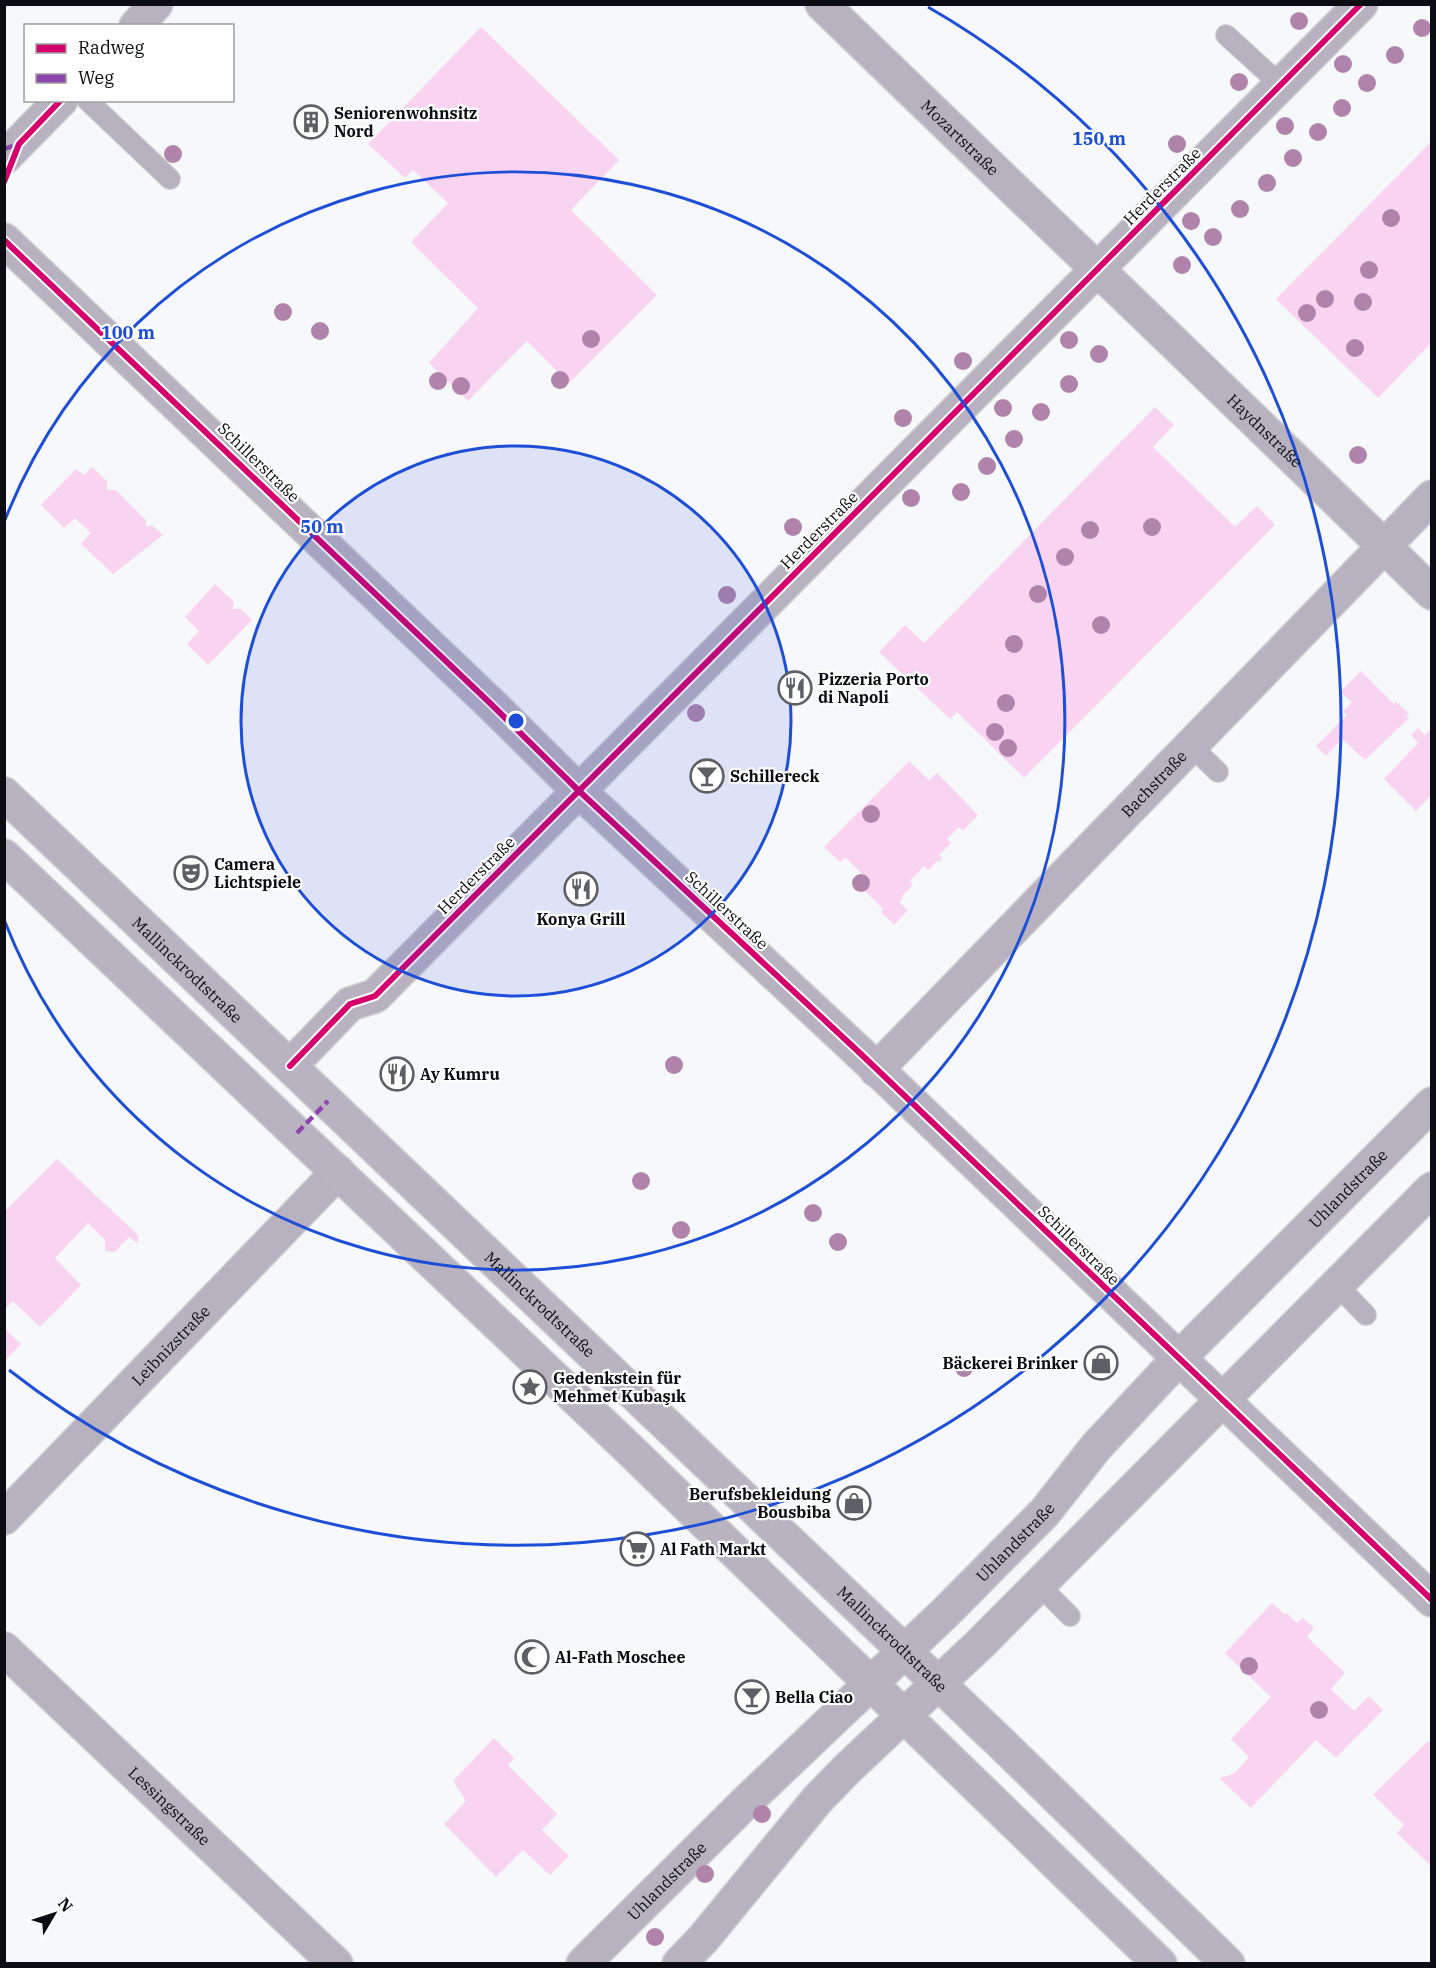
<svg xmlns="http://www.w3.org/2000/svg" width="1436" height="1968" font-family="'IBM Plex Serif',serif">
<rect width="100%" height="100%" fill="#f7f8fb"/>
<!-- green -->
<path fill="#f9d4f1" d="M481 27 619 160 571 210 657 295 569 383 527 341 468 401 429 363 478 308 411 242 448 203 413 170 405 178 368 144Z
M1431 142V343L1378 398 1276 299Z
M1155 407 1174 425 1153 447 1235 527 1257 506 1275 525 1024 778 957 712 950 719 879 652 905 625 924 643Z
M92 467 107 481V490H116L146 520V526H153L163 535 113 574 81 544 91 533 75 518 64 528 41 505 76 469 84 475Z
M215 584 234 602 233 609H241L252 620 208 665 187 644 199 631 185 617Z
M1361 671 1394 704 1396 702 1409 713 1406 716 1409 718 1365 760 1342 739 1326 756 1316 746 1347 715 1343 711 1352 702 1340 692Z
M1418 728 1425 735 1430 730 1431 732 1432 794 1416 811 1384 779 1418 743 1411 735Z
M909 761 929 780 937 773 978 815 963 831 959 827 947 839 951 843 939 855 942 858 939 862 937 861 928 870 924 866 910 881 913 885 902 896 903 898 899 902 908 910 894 925 881 912 883 909 865 891 867 888 859 879 863 875 845 857 840 862 824 847Z
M57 1159 139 1236 137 1243 129 1237 115 1252 105 1251V1240L88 1223 55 1258 81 1285 40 1327 13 1301 5 1309V1211Z
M4 1328 21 1344 5 1361H4Z
M1272 1603 1285 1615 1287 1613 1297 1623 1303 1618 1314 1628 1307 1637 1345 1673 1331 1689 1354 1711 1369 1696 1383 1710 1336 1758 1316 1740 1251 1808 1219 1778 1234 1774 1249 1757 1231 1739 1271 1697 1225 1653Z
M494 1738 514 1758 508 1765 557 1814 542 1830 569 1856 550 1875 523 1850 496 1877 444 1824 466 1801 453 1781Z
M1428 1741 1432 1744V1863L1430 1865 1397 1833 1404 1825 1373 1795Z"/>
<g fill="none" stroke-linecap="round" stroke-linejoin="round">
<!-- service casing -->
<g stroke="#d2d2d5" stroke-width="22">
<path id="service" d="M1226 35 1281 85
M87 100 170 179
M1191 746 1218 772
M1337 1285 1366 1315
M1039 1585 1070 1616"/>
</g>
<!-- minor casing -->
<g stroke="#d2d2d5" stroke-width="36">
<g id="minor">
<path id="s1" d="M822 4C1025 201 1230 395 1432 593"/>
<path d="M4 240 491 704 578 790 863 1056 1432 1600"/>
<path d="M290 1066 350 1004 375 996 1361 4"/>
<path id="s2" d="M876 1070 1432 497"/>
<path id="s3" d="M4 1518 338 1172"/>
<path id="s4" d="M4 1649 336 1964"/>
<path id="s5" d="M583 1964 746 1802 947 1611 1045 1512 1096 1447 1178 1359 1432 1104"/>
<path d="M679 1964 703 1939 817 1800 847 1769 980 1644 1432 1189"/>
</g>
</g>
<!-- tertiary casing -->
<g stroke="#d2d2d5" stroke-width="36">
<path id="tertiary" d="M136 26 156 4
M4 158 61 100"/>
</g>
<!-- primary casing -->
<g stroke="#d2d2d5" stroke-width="36">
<g id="primary">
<path id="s6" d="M4 794C335 1113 671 1426 1002 1744 1078 1817 1152 1891 1228 1964"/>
<path d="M4 856 627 1447 1160 1964"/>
</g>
</g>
<!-- service -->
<use href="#service" stroke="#b7b1c0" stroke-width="20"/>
<!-- minor -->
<use href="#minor" stroke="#b7b1c0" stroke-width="33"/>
<!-- tertiary -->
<use href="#tertiary" stroke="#b7b1c0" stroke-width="33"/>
<!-- primary -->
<use href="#primary" stroke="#b9b2c1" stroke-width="33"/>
<!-- quiet -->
<path stroke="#8e44ad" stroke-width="4.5" stroke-dasharray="9 4.5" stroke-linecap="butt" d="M4 149 19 144
M297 1133 328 1101"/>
<!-- cycleway casing -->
<g stroke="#fff" stroke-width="10">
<path id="cycleway" d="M4 182 19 144 61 100
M4 240 491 704 578 790 863 1056 1432 1600
M290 1066 350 1004 375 996 1361 4"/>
</g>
<!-- cycleway -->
<use href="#cycleway" stroke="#d6006c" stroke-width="6"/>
</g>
<!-- trees -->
<g fill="#b084aa">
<circle cx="1299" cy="21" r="9"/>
<circle cx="1422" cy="28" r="9"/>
<circle cx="1395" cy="55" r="9"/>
<circle cx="1343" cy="64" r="9"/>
<circle cx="1239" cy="82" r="9"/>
<circle cx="1367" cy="83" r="9"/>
<circle cx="1342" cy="108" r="9"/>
<circle cx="1285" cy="126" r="9"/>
<circle cx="1318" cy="132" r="9"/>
<circle cx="1177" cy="144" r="9"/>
<circle cx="173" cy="154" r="9"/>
<circle cx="1293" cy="158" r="9"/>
<circle cx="1267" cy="183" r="9"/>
<circle cx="1240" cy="209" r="9"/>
<circle cx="1391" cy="218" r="9"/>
<circle cx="1191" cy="221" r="9"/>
<circle cx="1213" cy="237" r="9"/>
<circle cx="1182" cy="265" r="9"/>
<circle cx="1369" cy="270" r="9"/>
<circle cx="1325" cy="299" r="9"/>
<circle cx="1363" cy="302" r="9"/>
<circle cx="283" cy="312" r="9"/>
<circle cx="1307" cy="313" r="9"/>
<circle cx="320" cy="331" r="9"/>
<circle cx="591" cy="339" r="9"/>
<circle cx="1069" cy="340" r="9"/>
<circle cx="1355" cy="348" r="9"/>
<circle cx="1099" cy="354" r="9"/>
<circle cx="963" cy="361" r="9"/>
<circle cx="560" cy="380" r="9"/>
<circle cx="438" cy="381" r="9"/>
<circle cx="1069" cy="384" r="9"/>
<circle cx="461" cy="386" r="9"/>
<circle cx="1003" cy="408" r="9"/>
<circle cx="1041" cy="412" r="9"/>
<circle cx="903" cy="418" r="9"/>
<circle cx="1014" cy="439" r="9"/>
<circle cx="1358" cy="455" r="9"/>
<circle cx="987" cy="466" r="9"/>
<circle cx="961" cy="492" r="9"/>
<circle cx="911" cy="498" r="9"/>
<circle cx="793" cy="527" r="9"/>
<circle cx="1152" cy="527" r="9"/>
<circle cx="1090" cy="530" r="9"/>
<circle cx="1065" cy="557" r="9"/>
<circle cx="1038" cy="594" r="9"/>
<circle cx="727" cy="595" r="9"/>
<circle cx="1101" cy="625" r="9"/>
<circle cx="1014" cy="644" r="9"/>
<circle cx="1006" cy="703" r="9"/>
<circle cx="696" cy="713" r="9"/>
<circle cx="995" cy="732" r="9"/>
<circle cx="1008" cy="748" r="9"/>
<circle cx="871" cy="814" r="9"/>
<circle cx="861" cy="883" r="9"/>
<circle cx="674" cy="1065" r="9"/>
<circle cx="641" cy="1181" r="9"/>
<circle cx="813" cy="1213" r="9"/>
<circle cx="681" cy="1230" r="9"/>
<circle cx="838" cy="1242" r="9"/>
<circle cx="964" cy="1368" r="9"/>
<circle cx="1249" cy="1666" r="9"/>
<circle cx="1319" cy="1710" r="9"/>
<circle cx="762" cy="1814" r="9"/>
<circle cx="705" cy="1874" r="9"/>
<circle cx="655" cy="1937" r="9"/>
</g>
<!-- distance rings -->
<circle cx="516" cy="721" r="275" fill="#1d4ed8" fill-opacity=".12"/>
<g fill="none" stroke="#1d4ed8" stroke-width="3">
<circle cx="516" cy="721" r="275"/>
<path d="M5 520A549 549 0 1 1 5 922"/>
<path d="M928 7A824 824 0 1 1 9 1370"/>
</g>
<!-- icons -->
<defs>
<g id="building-ring" transform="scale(1.725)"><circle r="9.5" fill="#fff" stroke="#5e5f64" stroke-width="1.5"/><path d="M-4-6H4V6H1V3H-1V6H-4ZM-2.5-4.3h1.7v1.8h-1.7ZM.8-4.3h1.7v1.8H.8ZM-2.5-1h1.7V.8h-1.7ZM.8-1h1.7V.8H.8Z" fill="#5e5f64"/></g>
<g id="restaurant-ring" transform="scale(1.725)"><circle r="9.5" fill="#fff" stroke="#5e5f64" stroke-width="1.5"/><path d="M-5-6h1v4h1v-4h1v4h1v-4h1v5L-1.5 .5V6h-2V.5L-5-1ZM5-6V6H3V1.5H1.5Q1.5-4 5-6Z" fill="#5e5f64"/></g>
<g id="bar-ring" transform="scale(1.725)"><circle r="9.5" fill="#fff" stroke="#5e5f64" stroke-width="1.5"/><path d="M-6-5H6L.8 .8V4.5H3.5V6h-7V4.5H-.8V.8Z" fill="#5e5f64"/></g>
<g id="theatre-ring" transform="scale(1.725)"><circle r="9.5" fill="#fff" stroke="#5e5f64" stroke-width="1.5"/><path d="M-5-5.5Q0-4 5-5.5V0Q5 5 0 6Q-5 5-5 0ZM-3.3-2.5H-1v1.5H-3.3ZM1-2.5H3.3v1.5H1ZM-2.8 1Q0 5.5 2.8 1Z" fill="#5e5f64"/></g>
<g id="shop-ring" transform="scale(1.725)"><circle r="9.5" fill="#fff" stroke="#5e5f64" stroke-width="1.5"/><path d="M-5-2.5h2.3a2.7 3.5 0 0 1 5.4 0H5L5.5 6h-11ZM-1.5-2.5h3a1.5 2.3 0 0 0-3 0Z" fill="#5e5f64"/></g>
<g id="sight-ring" transform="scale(1.725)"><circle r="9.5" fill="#fff" stroke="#5e5f64" stroke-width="1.5"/><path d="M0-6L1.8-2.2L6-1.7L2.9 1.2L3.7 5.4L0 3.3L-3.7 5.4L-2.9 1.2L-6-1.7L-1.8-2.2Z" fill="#5e5f64"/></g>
<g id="supermarket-ring" transform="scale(1.725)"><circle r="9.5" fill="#fff" stroke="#5e5f64" stroke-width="1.5"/><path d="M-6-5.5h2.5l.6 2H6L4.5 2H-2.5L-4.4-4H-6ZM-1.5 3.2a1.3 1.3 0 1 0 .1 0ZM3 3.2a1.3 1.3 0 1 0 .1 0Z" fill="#5e5f64"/></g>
<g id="mosque-ring" transform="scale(1.725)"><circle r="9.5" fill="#fff" stroke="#5e5f64" stroke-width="1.5"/><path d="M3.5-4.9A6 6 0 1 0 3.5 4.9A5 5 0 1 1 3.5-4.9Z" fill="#5e5f64"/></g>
</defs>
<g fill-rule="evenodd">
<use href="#building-ring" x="311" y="122"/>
<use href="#restaurant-ring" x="795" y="688"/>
<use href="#bar-ring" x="707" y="776"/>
<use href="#theatre-ring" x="191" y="873"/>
<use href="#restaurant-ring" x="581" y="889"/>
<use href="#restaurant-ring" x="397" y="1074"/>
<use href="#shop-ring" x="1101" y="1363"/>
<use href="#sight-ring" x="530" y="1387"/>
<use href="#shop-ring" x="854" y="1503"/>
<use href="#supermarket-ring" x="637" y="1549"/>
<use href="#mosque-ring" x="532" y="1657"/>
<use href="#bar-ring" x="752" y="1697"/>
</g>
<g text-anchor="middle" stroke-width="4.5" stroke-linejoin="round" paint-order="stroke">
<!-- poi labels -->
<g font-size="16" font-weight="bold" fill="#0c0d12" stroke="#fff" text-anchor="start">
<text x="334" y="119">Seniorenwohnsitz<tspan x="334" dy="18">Nord</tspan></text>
<text x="818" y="685">Pizzeria Porto<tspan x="818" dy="18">di Napoli</tspan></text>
<text x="730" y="782">Schillereck</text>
<text x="214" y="870">Camera<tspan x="214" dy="18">Lichtspiele</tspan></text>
<text x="581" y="925" text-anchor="middle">Konya Grill</text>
<text x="420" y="1080">Ay Kumru</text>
<text x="1078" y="1369" text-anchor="end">Bäckerei Brinker</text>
<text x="553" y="1384">Gedenkstein für<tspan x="553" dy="18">Mehmet Kubaşık</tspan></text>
<text x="831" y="1500" text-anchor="end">Berufsbekleidung<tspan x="831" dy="18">Bousbiba</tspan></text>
<text x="660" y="1555">Al Fath Markt</text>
<text x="555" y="1663">Al-Fath Moschee</text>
<text x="775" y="1703">Bella Ciao</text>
</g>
<!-- street labels -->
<g font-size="16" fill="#0c0d12" stroke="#fff">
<text dy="6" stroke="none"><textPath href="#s1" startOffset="192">Mozartstraße</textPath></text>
<text transform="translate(1162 186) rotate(-45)" y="6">Herderstraße</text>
<text dy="6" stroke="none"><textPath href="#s1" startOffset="615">Haydnstraße</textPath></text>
<text transform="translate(259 462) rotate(44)" y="6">Schillerstraße</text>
<text transform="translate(819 530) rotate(-45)" y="6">Herderstraße</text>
<text dy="6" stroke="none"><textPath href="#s2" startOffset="399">Bachstraße</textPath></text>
<text transform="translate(476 875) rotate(-45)" y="6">Herderstraße</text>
<text transform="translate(727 910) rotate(43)" y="6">Schillerstraße</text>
<text dy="6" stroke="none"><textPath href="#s6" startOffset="254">Mallinckrodtstraße</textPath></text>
<text dy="6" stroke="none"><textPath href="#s5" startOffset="1090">Uhlandstraße</textPath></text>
<text transform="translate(1079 1245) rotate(44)" y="6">Schillerstraße</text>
<text dy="6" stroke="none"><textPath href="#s6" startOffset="740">Mallinckrodtstraße</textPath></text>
<text dy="6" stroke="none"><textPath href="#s3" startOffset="240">Leibnizstraße</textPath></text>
<text dy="6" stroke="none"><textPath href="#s5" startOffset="604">Uhlandstraße</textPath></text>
<text dy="6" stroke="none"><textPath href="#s6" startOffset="1226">Mallinckrodtstraße</textPath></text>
<text dy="6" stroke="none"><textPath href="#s4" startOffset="228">Lessingstraße</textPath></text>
<text dy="6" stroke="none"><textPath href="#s5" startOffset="118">Uhlandstraße</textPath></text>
</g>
</g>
<circle cx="516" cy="721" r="9" fill="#1d4ed8" stroke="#fff" stroke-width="3"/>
<g font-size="18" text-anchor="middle" font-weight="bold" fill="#1d4ed8" stroke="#fff" stroke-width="4.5" stroke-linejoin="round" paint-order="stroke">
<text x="1099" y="145">150 m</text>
<text x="128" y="339">100 m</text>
<text x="322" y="533">50 m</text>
</g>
<!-- border -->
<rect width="1436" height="1968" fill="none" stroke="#0c0d12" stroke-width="12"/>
<!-- legend -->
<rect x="24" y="24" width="210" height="78" fill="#ffffff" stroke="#9e9ea0" stroke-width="1.5"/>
<rect x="36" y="44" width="30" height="9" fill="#d6006c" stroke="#9e9ea0" stroke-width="1.5"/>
<text x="78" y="54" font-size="18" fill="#0c0d12">Radweg</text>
<rect x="36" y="74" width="30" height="9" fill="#8e44ad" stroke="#9e9ea0" stroke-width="1.5"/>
<text x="78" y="84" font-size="18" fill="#0c0d12">Weg</text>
<!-- north arrow -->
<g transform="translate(54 1914) rotate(51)" stroke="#ffffff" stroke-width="4.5" paint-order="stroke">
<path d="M0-4.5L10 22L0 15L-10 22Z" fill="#0c0d12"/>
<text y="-9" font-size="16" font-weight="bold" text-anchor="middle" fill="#0c0d12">N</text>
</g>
</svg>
